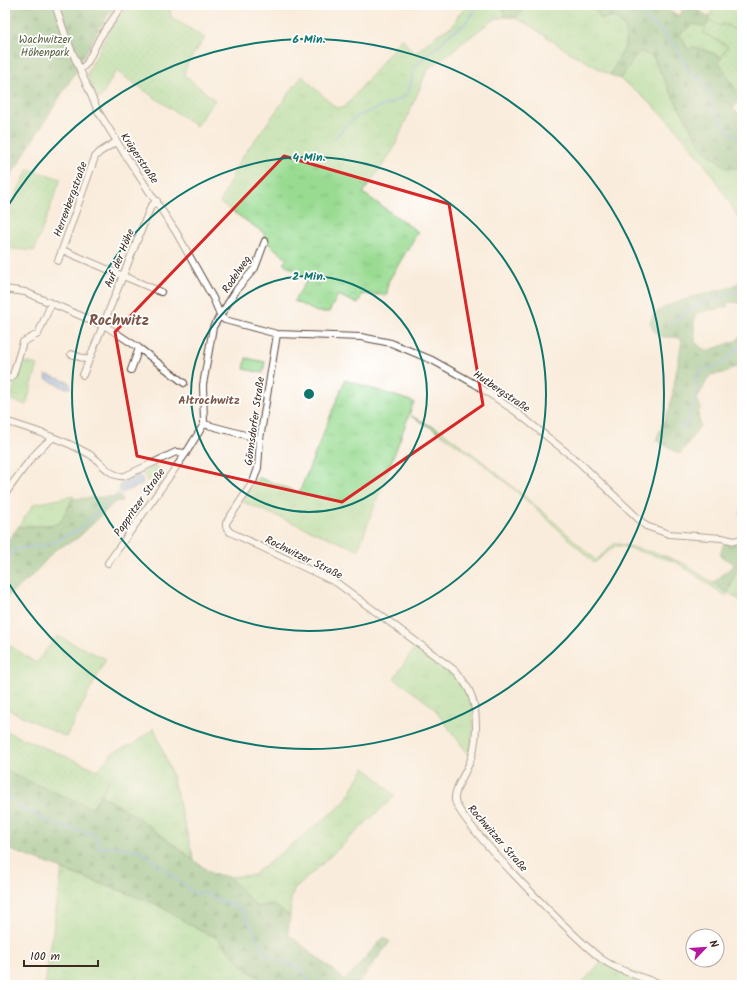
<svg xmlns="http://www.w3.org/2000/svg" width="747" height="990" font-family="Kalam,sans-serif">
<defs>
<pattern id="grass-tufts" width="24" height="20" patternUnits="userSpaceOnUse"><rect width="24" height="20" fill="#9adb92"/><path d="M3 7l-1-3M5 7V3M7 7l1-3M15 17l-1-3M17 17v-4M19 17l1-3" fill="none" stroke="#86bc7d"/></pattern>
<pattern id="forest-firs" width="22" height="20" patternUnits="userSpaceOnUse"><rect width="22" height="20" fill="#7bbb7c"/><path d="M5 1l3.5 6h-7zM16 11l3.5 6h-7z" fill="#669865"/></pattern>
<pattern id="garden-dots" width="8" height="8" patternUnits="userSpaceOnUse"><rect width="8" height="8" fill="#9adb92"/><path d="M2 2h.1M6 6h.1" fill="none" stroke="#86bc7d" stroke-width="1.8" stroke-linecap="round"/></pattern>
<pattern id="water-rules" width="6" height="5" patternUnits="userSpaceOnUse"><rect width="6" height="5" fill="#74a4de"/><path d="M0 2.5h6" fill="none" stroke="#6086b3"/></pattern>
</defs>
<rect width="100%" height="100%" fill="#fff"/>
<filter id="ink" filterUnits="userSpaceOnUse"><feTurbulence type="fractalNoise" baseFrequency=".025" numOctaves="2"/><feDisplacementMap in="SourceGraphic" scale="8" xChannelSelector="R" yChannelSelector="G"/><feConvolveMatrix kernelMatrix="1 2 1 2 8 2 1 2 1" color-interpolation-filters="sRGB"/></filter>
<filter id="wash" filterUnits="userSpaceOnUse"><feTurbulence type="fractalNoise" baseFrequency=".012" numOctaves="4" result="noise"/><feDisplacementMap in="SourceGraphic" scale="16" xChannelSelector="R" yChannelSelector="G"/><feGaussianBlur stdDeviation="0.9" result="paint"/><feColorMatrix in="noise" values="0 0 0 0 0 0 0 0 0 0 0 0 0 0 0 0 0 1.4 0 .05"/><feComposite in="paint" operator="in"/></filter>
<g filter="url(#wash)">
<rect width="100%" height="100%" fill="#f9ecdc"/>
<!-- grass -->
<path fill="url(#grass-tufts)" stroke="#6a8258" d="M468 5H505L503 10 505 17 494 19 428 69 393 150 363 193 418 232 388 282 387 295 362 294 358 304 338 295 329 312H317L294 301 308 279 283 263 287 259 267 242 263 232 220 203 240 160 302 76 336 108 345 107 402 38 414 54 438 34 453 26 459 14Z
M528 5H592L601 19 615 17 626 28 625 47 610 75 569 52 526 23 515 18Z
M715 5H742C742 14 745 26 735 30L723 24 703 33 728 46 722 57 703 49 689 52 680 34 693 24 704 26Z
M639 51 653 57 672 95 703 149 727 168H742V225C713 169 671 115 620 79Z
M20 361 38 365 26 405 11 400Z
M345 380 414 402 358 550 243 502 258 477 299 493Z
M411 416 442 431 477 457 541 510 596 560 615 543 660 554 683 563 728 593 726 596 676 562 621 546H615L594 563C537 509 480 454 411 416Z
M74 496 59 524 18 527 34 504Z
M742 542V602L728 592 739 564 738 544Z
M57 636 106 659 66 737 5 708V642L36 663Z
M416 646C428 655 446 664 456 675 476 697 476 728 469 755L432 706 394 678Z
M154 728 171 772 194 860 134 815 101 795 109 781 98 770 112 753 135 743Z
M365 767 395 796 294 890 291 899 290 916 272 904 257 907 229 877 253 875 343 804Z
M62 870 154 903 217 938 247 970 272 985H45Z
M603 960 664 985H580Z"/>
<!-- forest -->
<path fill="url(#forest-firs)" stroke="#5b724d" d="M5 5H117L99 28 76 71 5 185Z
M505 5H528L515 18 505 17 503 10Z
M592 5H670L669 11 680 16 684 5H692L709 18 704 27 693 24 680 34 689 51 692 46 722 57 719 62 741 99 733 109 742 116V168H727L703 149 672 95 653 57 639 51 620 79 610 75 625 47 626 29 615 17 601 19Z
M742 280V303L728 302 727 307 696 313 694 323 695 342 703 349 710 350 738 340 742 332V402L737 366 724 373 710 375 697 399 701 408 698 413 700 426 680 454 656 440 670 407 682 340C675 334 666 340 659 335 622 307 718 292 731 287 735 285 739 282 742 280Z
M121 496 122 501 115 502 78 538 55 550 31 577 5 598V544L18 527 59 524 73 499Z
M724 542 738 544 739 564 728 593 713 583 735 564 720 556Z
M5 771 92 808 101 795 134 815 211 873 229 877 257 907 272 904 290 916 288 934 345 980 384 937 390 942 357 985H272L247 970 217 938 192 926 154 903 5 848Z"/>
<!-- park -->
<path fill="#9adb92" stroke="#6a8258" d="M246 358 265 362 263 373 244 369Z
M154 466 161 470 164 477 153 489 142 473Z"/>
<!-- garden -->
<path fill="url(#garden-dots)" stroke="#6a8258" d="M127 5H169L171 17 205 38 187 64 184 75 215 100 196 126 116 71 101 97 96 100 87 74 107 35Z
M710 20 721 26 723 24 735 30 738 29 742 22 741 99 719 62 728 46 703 33Z
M28 169 61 179 34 251 5 248V219Z
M5 731 98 770 109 781 92 808 5 771Z"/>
<!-- water -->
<path fill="url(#water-rules)" stroke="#58677e" d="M46 374 69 382 71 388H64L46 379Z
M139 475 143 479 142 485 122 493 119 489 121 483Z"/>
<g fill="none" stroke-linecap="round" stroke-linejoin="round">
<!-- stream -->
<path stroke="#74a4de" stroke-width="1.5" d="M633 5 645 15V19C650 24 656 25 661 30 666 35 669 44 676 46L692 76 701 79V82L708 87C710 92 711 97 712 102 716 117 726 132 740 138L742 136
M334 139 351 121 358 116 405 97 410 87 414 69 425 56 440 45 448 35 464 25 475 10 482 5
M670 323 698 305 742 290
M681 427 686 425 696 398V381L699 371C708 368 716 368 723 363 731 357 732 351 742 346
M740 515 742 507
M5 563 15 549 50 544 80 529 121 491
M5 795C12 798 16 804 22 808 45 822 68 830 95 834L100 848 119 847 140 850 193 892 206 894 241 909 265 952C282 970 296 953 311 985"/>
</g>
</g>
<g filter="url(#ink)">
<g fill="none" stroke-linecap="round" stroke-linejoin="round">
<!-- minor casing -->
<g stroke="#58473a" stroke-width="8">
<path id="minor" d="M55 5 67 40 98 111 124 153 176 232 213 298 221 317 225 320 277 334 361 337 391 343 432 360 475 384 515 411 580 463 646 526 669 534 722 538 734 541 742 539
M80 70 87 63 100 37 123 5
M116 142 100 152 95 157 62 250 161 292
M58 261 62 250
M5 289 25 292 107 327 139 348 184 383
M277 334 260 439 258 468 253 482 226 523V527L230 532 337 583 457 672C461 678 466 684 469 690 479 710 478 746 468 766 464 776 454 789 455 800 458 822 580 944 603 960 621 972 644 978 664 985
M71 354 88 360
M131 370 139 348
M83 375 151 206 157 201
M5 376 10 378 13 375 23 342 38 334 51 304
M5 421C34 430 62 439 89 454 101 461 110 478 125 476L176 452 186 453
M204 424 260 439
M5 494C20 474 33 452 53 438
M108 563 186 453 204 424 203 385 213 327 237 289 255 268 265 241"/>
</g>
<!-- minor -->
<use href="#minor" stroke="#fff" stroke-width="6"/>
</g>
</g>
<!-- marked area -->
<path d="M0 0H747V990H0ZM284 156 449 204 483 405 342 502 137 456 115 332Z" fill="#f9ecdc" fill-opacity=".55" fill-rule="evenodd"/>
<path fill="none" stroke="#d62828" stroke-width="3" stroke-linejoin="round" d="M284 156 449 204 483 405 342 502 137 456 115 332Z"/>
<!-- distance rings -->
<g fill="none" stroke="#0f766e" stroke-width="2">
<circle cx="309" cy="394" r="118"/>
<circle cx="309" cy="394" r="237"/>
<path d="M6 209A355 355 0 1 1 6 579"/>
</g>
<g text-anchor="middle" stroke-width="3.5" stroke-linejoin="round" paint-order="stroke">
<!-- park labels -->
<g font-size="11" fill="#585f41" stroke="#fff">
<text x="45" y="43">Wachwitzer<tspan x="45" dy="13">Höhenpark</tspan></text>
</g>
<!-- street labels -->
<g font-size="11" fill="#3b2a1e" stroke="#fff">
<text transform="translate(140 158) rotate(56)" y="4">Krügerstraße</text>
<text transform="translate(70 199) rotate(-70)" y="4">Herrenbergstraße</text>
<text transform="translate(119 258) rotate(-68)" y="4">Auf der Höhe</text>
<text transform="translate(236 274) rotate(-56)" y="4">Rodelweg</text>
<text transform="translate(502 391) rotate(34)" y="4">Hutbergstraße</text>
<text transform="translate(254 421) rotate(-82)" y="4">Gönnsdorfer Straße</text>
<text transform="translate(139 502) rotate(-55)" y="4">Pappritzer Straße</text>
<text transform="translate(304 557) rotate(26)" y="4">Rochwitzer Straße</text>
<text transform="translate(498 838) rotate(49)" y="4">Rochwitzer Straße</text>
</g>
<!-- neighbourhood labels -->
<g font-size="12" font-weight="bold" fill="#7b5647" stroke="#fff">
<text x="209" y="404">Altrochwitz</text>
</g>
<!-- district labels -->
<g font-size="15" font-weight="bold" fill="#7b5647" stroke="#fff">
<text x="119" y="325">Rochwitz</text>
</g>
</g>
<circle cx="309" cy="394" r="6" fill="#0f766e" stroke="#fff" stroke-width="2"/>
<g font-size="12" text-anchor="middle" font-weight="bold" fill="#0f766e" stroke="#fff" stroke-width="3.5" stroke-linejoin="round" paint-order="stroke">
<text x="309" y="43">6 Min.</text>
<text x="309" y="161">4 Min.</text>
<text x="309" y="280">2 Min.</text>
</g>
<!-- margin -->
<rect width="747" height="990" fill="none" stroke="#fff" stroke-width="20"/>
<!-- north arrow -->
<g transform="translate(705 948) rotate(65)"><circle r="19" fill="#ffffff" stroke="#b1aaa5"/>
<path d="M0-3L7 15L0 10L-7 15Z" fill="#b5179e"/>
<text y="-6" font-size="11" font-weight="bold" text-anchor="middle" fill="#3b2a1e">N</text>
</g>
<!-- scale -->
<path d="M24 960v6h74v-6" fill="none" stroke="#3b2a1e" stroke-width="2"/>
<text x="30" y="960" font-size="12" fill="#3b2a1e" stroke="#ffffff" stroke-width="3" paint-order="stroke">100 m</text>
</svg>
